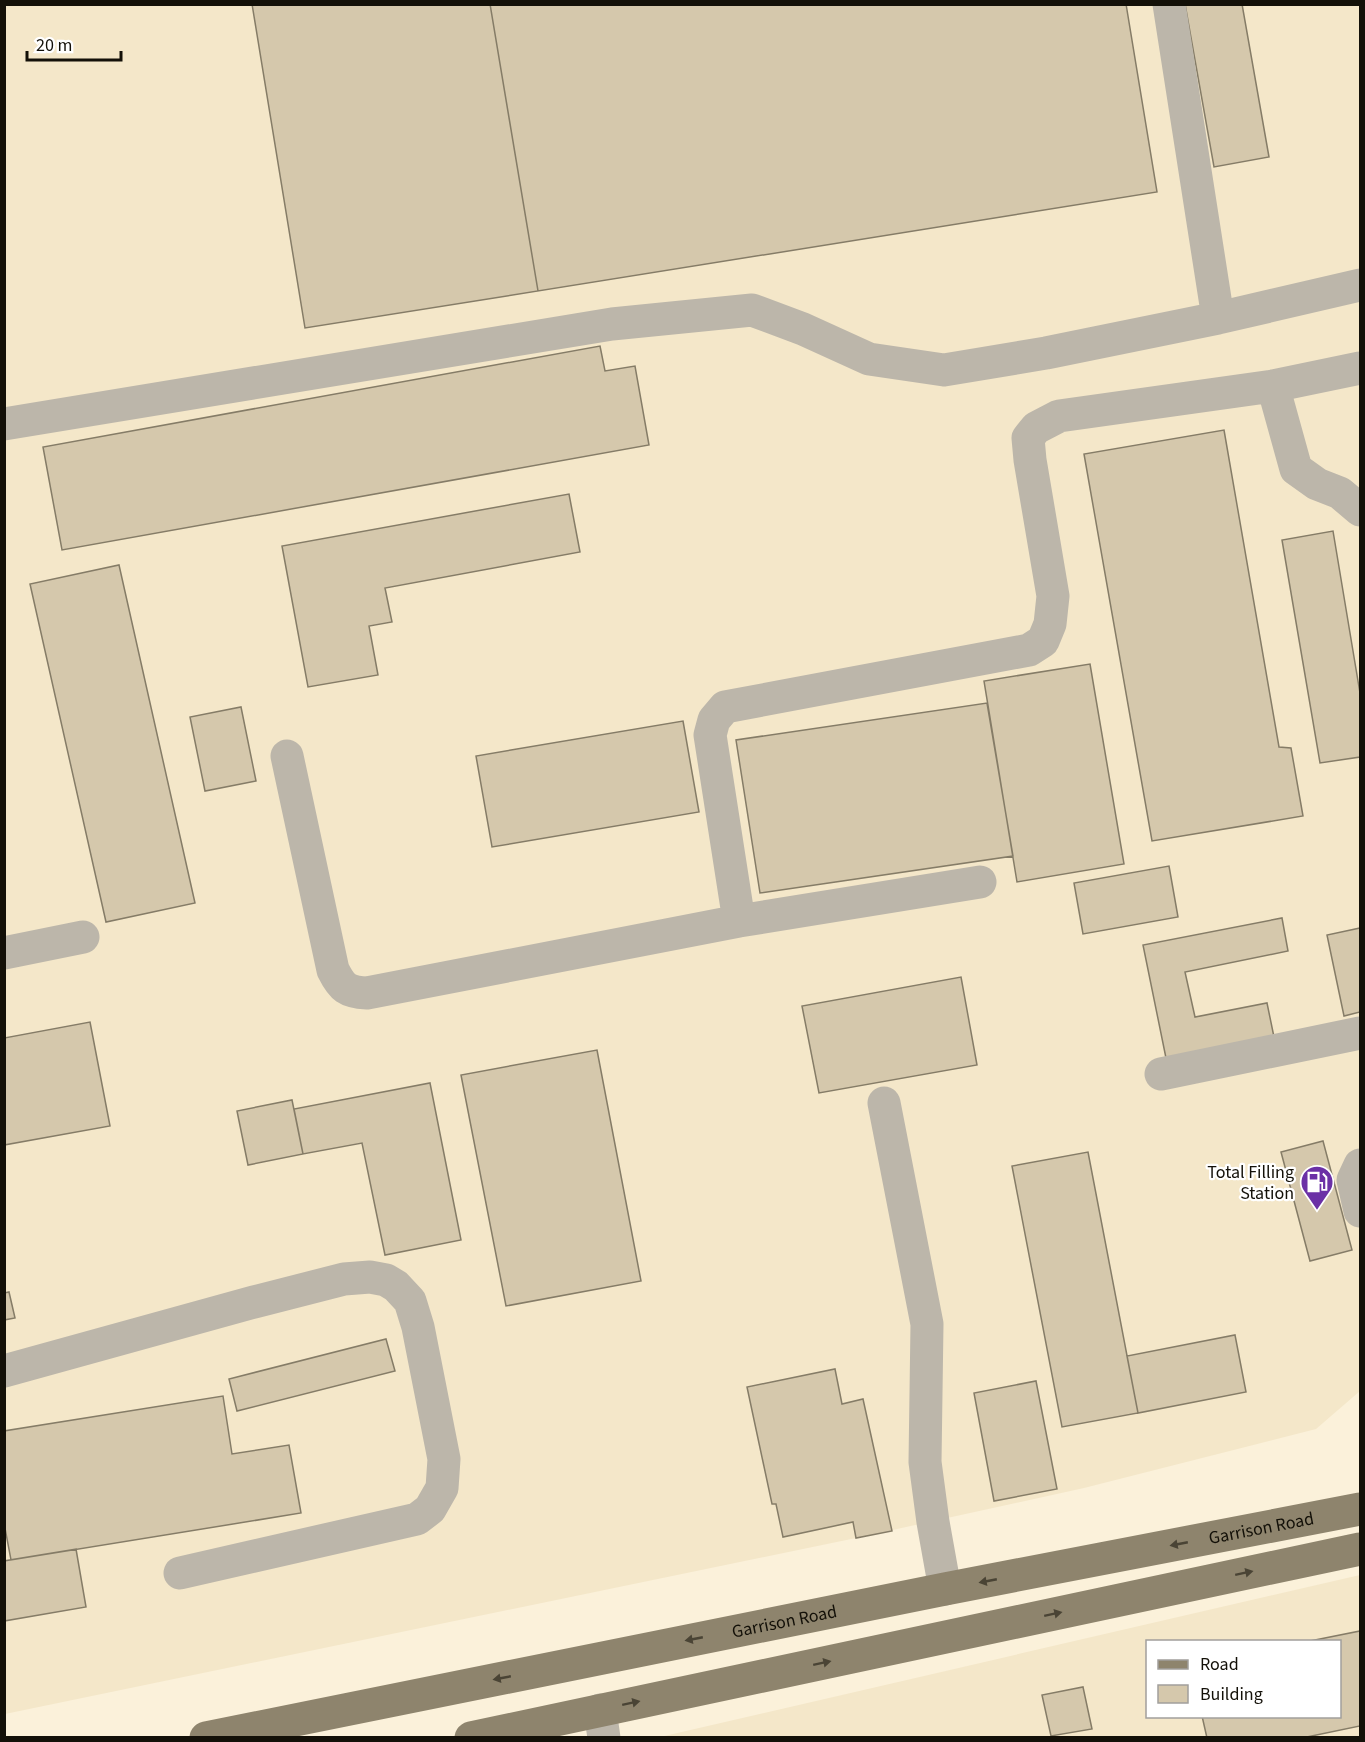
<svg xmlns="http://www.w3.org/2000/svg" width="1365" height="1742" font-family="'Source Sans 3',sans-serif">
<rect width="100%" height="100%" fill="#fbf1da"/>
<!-- built -->
<path fill="#f4e7c9" fill-rule="evenodd" d="M5 5H1360V1391L1316 1429 1084 1488 856 1538 5 1714Z
M1360 1575V1737H660ZM1148 1642H1340V1716H1148Z"/>
<!-- building -->
<path fill="#d5c8ac" stroke="#857c67" stroke-width="1.5" d="M252 4H490L538 291 305 328Z
M490 4H1126L1157 192 538 291Z
M1185 4H1242L1269 157 1214 167Z
M600 346 605 371 635 366 649 445 62 550 43 447Z
M1224 430 1279 747 1291 748 1303 816 1152 841 1084 454Z
M569 494 580 552 385 588 392 622 369 626 378 675 308 687 282 546Z
M1333 531 1360 693V757L1320 763 1282 540Z
M119 565 195 903 106 922 30 584Z
M1090 664 1124 864 1017 882 984 681Z
M987 703 1013 856 760 893 736 740Z
M241 707 256 781 205 791 190 717Z
M683 721 699 812 492 847 476 756Z
M1169 866 1178 917 1083 934 1074 883Z
M1282 918 1288 951 1185 972 1195 1017 1267 1003 1274 1037 1166 1058 1143 945Z
M1360 928V1012L1344 1016 1327 935Z
M961 977 977 1065 819 1093 802 1006Z
M90 1022 110 1126 4 1145V1038Z
M597 1050 641 1281 506 1306 461 1075Z
M430 1083 461 1240 385 1255 362 1143 303 1154 294 1109Z
M292 1100 303 1154 248 1165 237 1111Z
M1323 1141 1352 1250 1310 1261 1281 1152Z
M1088 1152 1138 1413 1062 1427 1012 1166Z
M9 1292 15 1318 4 1320V1293Z
M1235 1335 1246 1392 1138 1413 1127 1356Z
M386 1339 395 1371 237 1411 229 1379Z
M835 1369 842 1404 863 1399 892 1531 856 1538 853 1522 783 1537 776 1504H772L747 1387Z
M1036 1381 1057 1489 994 1501 974 1393Z
M223 1396 232 1454 289 1445 301 1513 11 1560 4 1523V1431Z
M76 1549 86 1607 4 1621V1561Z
M1360 1631V1726L1302 1738H1207L1202 1716H1340V1642H1305Z
M1083 1687 1092 1729 1051 1736 1042 1695Z"/>
<g fill="none" stroke-linecap="round" stroke-linejoin="round">
<!-- minor -->
<path stroke="#bcb6aa" stroke-width="33" d="M1169 4 1218 318
M1273 386 1296 469 1317 484 1340 493 1360 510
M4 424 612 324 752 310 803 329 869 359 944 370 1046 353 1218 318 1360 285
M287 756 333 970C342 988 347 992 367 993L739 921 980 882
M739 921 710 735 714 720 725 707 1029 650 1043 641 1050 624 1053 596 1030 460 1028 438 1036 428 1059 416 1273 386 1360 368
M4 953 83 937
M1161 1074 1360 1033
M884 1103 927 1324 925 1462 933 1522 945 1589
M1360 1165 1353 1180 1360 1211
M4 1371 254 1302 344 1279 370 1277 386 1280 396 1286 410 1301 418 1327 444 1459 442 1488 430 1509 417 1519 180 1573
M600 1710 604 1738"/>
<!-- major -->
<g stroke="#8e846d" stroke-width="33">
<path id="s1" d="M206 1738 945 1589 1360 1509"/>
<path d="M471 1738 1360 1549"/>
</g>
</g>
<!-- one-way arrows -->
<defs><path id="oneway-solid" d="M-6-.8H1V-3.2L6.5 0L1 3.2V.8H-6Z" transform="scale(1.5)"/></defs>
<g fill="#4a4435">
<use href="#oneway-solid" transform="translate(1179 1544) rotate(169)"/>
<use href="#oneway-solid" transform="translate(1244 1573) rotate(-12)"/>
<use href="#oneway-solid" transform="translate(988 1581) rotate(169)"/>
<use href="#oneway-solid" transform="translate(1053 1614) rotate(-12)"/>
<use href="#oneway-solid" transform="translate(694 1639) rotate(169)"/>
<use href="#oneway-solid" transform="translate(822 1663) rotate(-12)"/>
<use href="#oneway-solid" transform="translate(502 1678) rotate(169)"/>
<use href="#oneway-solid" transform="translate(631 1703) rotate(-12)"/>
</g>
<!-- icons -->
<defs>
<g id="fuel-pin" transform="scale(1.725)"><path d="M0 17L-7.5 6A9.5 9.5 0 1 1 7.5 6Z" fill="#6b30a6" stroke="#fff"/><path d="M-5.5-6h7V0h2V4h1.3V-2.5L3-4.5l.8-.8L6-3V5H2.5V1h-1V6h-7ZM-4.2-4.7v3.2H.2V-4.7Z" fill="#fff"/></g>
</defs>
<g fill-rule="evenodd">
<use href="#fuel-pin" x="1317" y="1182"/>
</g>
<g text-anchor="middle" stroke-width="4.5" stroke-linejoin="round" paint-order="stroke">
<!-- poi labels -->
<g font-size="18" fill="#131008" stroke="#fff" text-anchor="end">
<text x="1294" y="1178">Total Filling<tspan x="1294" dy="21">Station</tspan></text>
</g>
<!-- street labels -->
<g font-size="18" fill="#131008" stroke="#fff">
<text dy="6" stroke="none"><textPath href="#s1" startOffset="1076">Garrison Road</textPath></text>
<text dy="6" stroke="none"><textPath href="#s1" startOffset="590">Garrison Road</textPath></text>
</g>
</g>
<!-- border -->
<rect width="1365" height="1742" fill="none" stroke="#131008" stroke-width="12"/>
<!-- legend -->
<rect x="1146" y="1640" width="195" height="78" fill="#ffffff" stroke="#a19f9c" stroke-width="1.5"/>
<rect x="1158" y="1660" width="30" height="9" fill="#8e846d" stroke="#a19f9c" stroke-width="1.5"/>
<text x="1200" y="1670" font-size="18" fill="#131008">Road</text>
<rect x="1158" y="1685" width="30" height="18" fill="#d5c8ac" stroke="#a19f9c" stroke-width="1.5"/>
<text x="1200" y="1700" font-size="18" fill="#131008">Building</text>
<!-- scale -->
<path d="M27 51v9h94v-9" fill="none" stroke="#131008" stroke-width="3"/>
<text x="36" y="51" font-size="18" fill="#131008" stroke="#ffffff" stroke-width="4.5" paint-order="stroke">20 m</text>
</svg>
